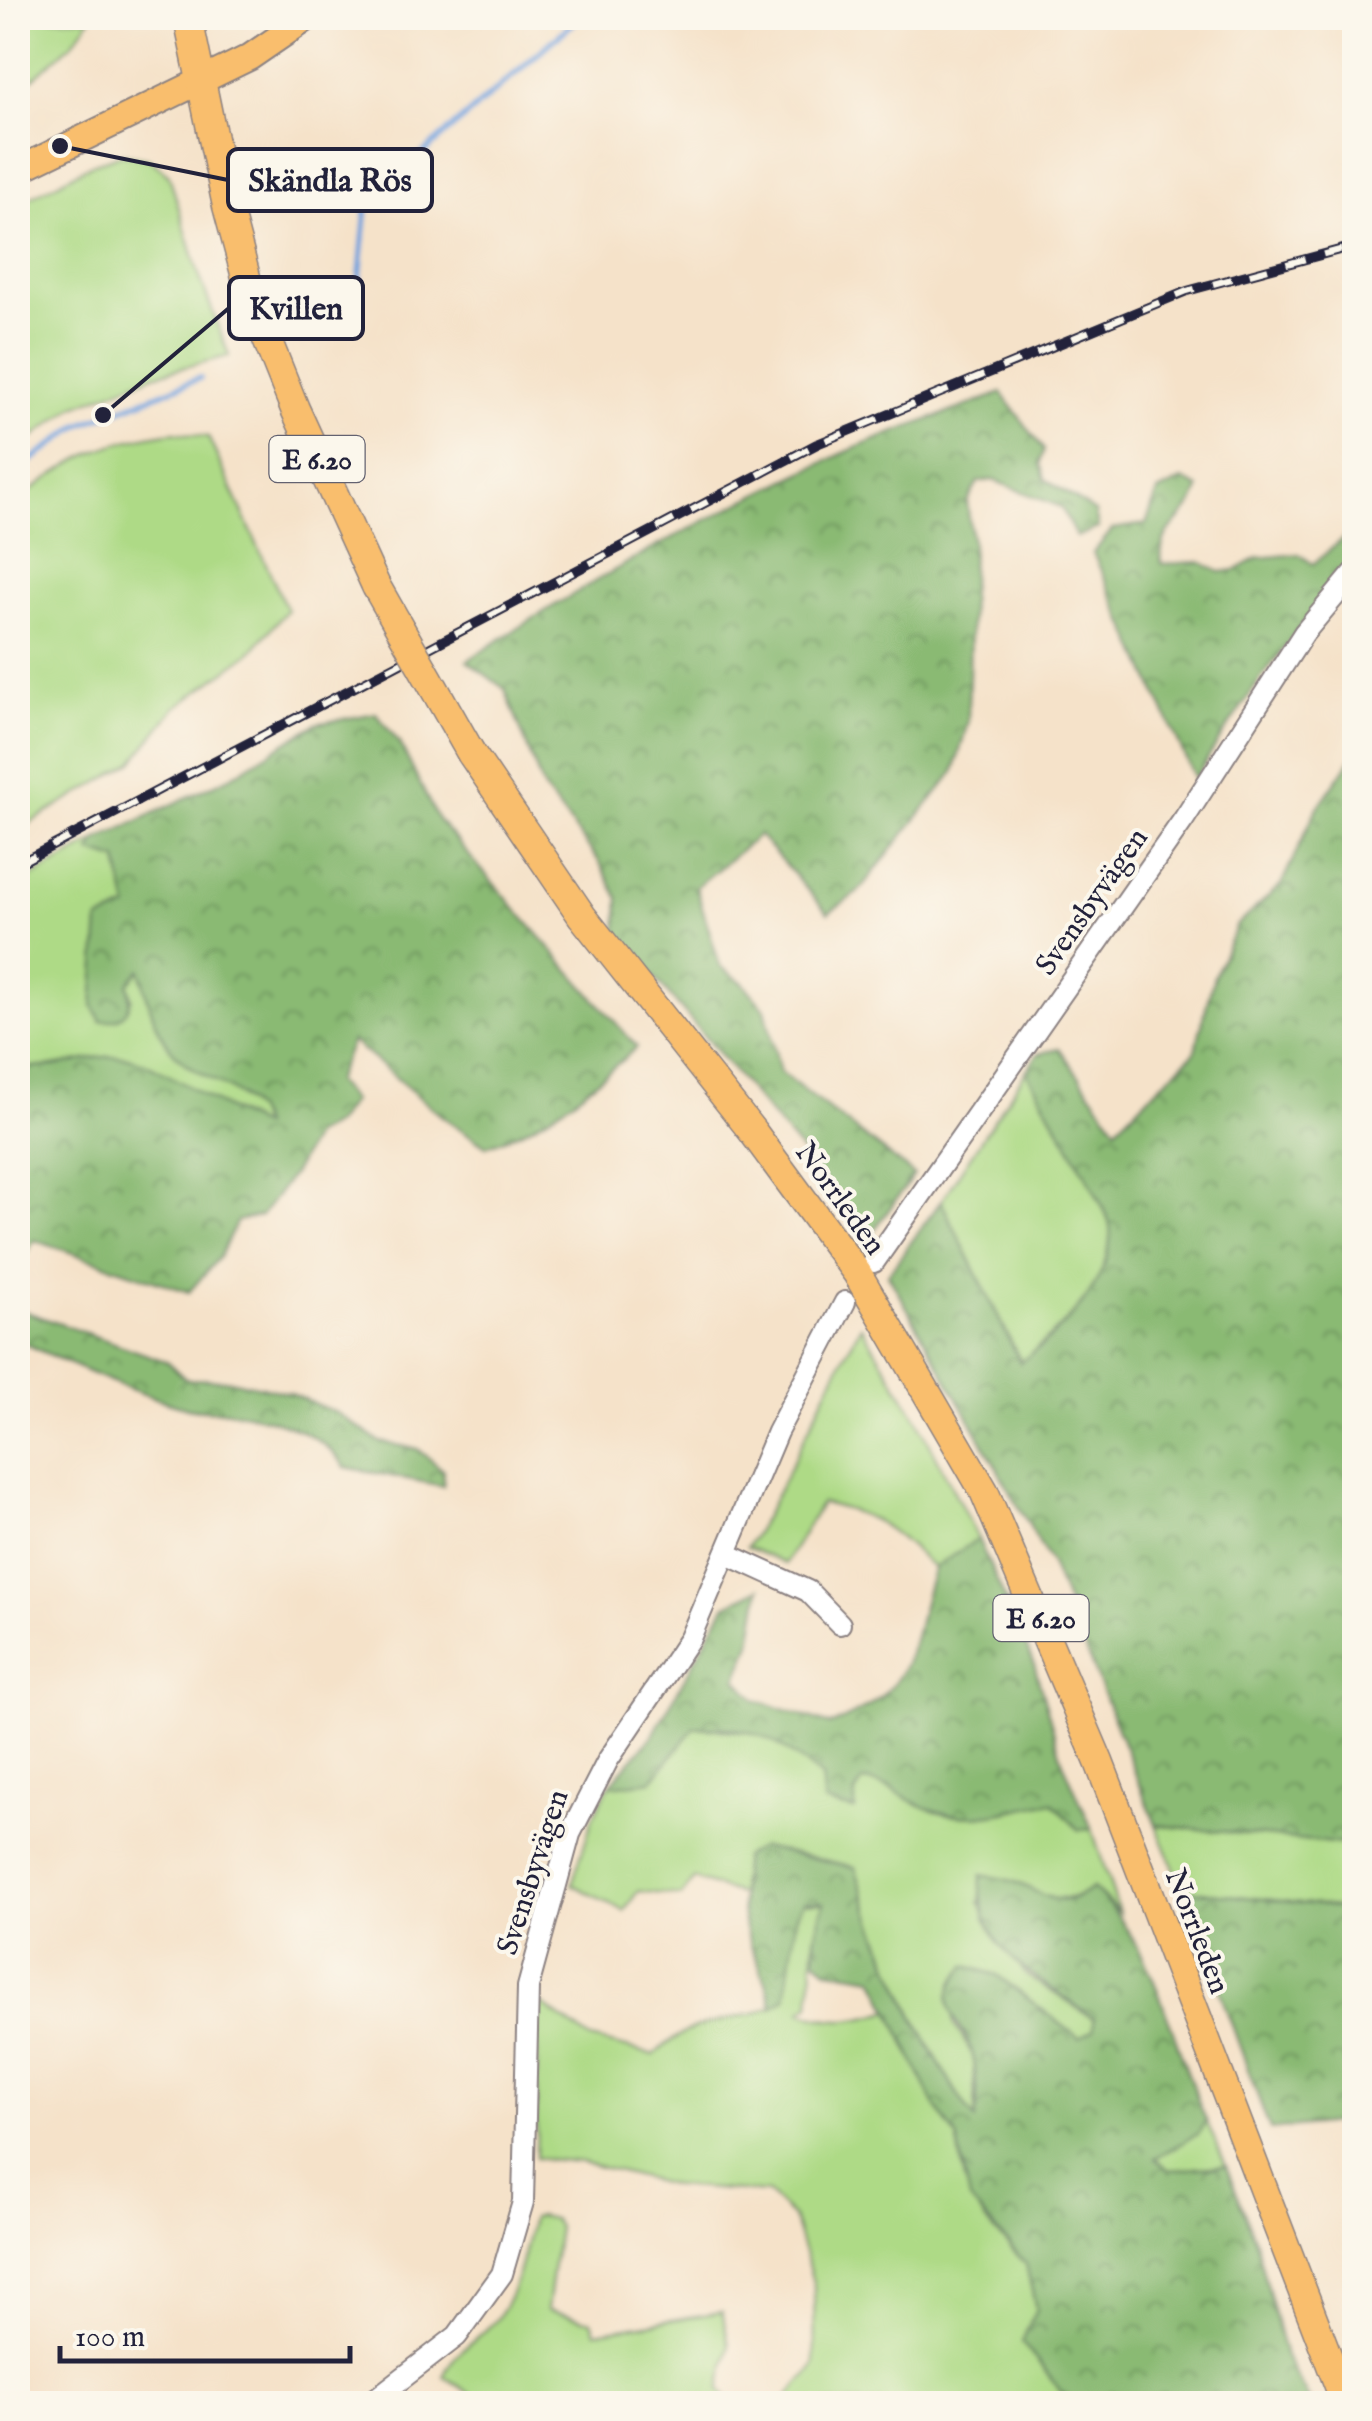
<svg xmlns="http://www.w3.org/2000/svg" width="1372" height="2421" font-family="'IM FELL English',serif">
<defs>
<pattern id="forest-crowns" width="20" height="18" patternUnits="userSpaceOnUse" patternTransform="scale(2.5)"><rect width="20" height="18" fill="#8aba73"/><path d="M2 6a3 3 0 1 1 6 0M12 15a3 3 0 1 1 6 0" fill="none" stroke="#709760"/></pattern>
</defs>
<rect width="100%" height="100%" fill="#fbf7ec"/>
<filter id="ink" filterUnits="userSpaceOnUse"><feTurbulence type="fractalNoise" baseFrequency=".01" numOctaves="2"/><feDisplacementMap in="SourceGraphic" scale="20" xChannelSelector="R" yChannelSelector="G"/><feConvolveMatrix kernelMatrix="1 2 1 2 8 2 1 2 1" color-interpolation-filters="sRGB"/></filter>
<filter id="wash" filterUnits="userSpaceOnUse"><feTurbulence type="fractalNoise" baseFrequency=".0048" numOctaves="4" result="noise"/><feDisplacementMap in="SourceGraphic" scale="40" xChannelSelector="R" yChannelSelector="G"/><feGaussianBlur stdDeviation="2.25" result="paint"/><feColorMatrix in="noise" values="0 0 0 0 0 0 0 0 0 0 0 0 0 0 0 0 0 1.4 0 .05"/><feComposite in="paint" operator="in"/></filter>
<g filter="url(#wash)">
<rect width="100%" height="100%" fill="#f5e2c9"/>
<!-- green -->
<path fill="#aeda86" stroke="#687e60" stroke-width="2.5" d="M18 18H91L73 43 18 92Z
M123 154 148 158 169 175 199 275 229 356 154 375 75 406 18 448V204L94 163Z
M174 432 208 437 287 610 251 652 175 708 133 762 18 830V500C75 458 102 441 174 432Z
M96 841 92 852 118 860 128 908 99 920 98 959 132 1000 128 984 140 968C147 1001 196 1059 222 1082 240 1099 254 1102 263 1127L129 1057 34 1069 18 1065V885Z
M1026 1071C1040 1097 1108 1207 1110 1226 1115 1282 1059 1331 1021 1362L941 1201Z
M861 1326 916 1416 978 1539 934 1568C892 1530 879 1515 821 1503L785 1564 747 1547C791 1476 819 1398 861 1326Z
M695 1727 767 1734 822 1777 825 1803 854 1810 855 1793 863 1781C889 1783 904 1799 928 1808 974 1825 1007 1810 1052 1802L1079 1830 1092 1829 1119 1912 1093 1888C1065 1907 1041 1898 1014 1882L979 1902 1026 1975 1094 2019V2030L1080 2039 997 1975 966 1966 952 1984 954 2023 973 2056 976 2122C923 2044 883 1957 855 1867L793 1853 740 1883 742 1895 694 1879 681 1896 638 1891 624 1911 572 1884 593 1817 609 1786 651 1781Z
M1156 1825 1354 1845V1909L1183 1890Z
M804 1902 824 1903 815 1938 810 2004 801 2011C834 2026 859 2020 892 2010L934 2104 957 2137 965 2182 985 2221 1026 2264 1036 2309 1022 2342 1070 2403H783L815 2365 814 2285 793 2217 768 2193 674 2186 581 2162 536 2158 538 2002 591 2039 654 2055C701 2009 744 2028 785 1998L796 1917Z
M1206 2120 1226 2166 1168 2170 1155 2158 1197 2134Z
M539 2216 553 2219 558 2227 547 2310 592 2321 596 2332 722 2312 729 2345 720 2390 733 2403H484L444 2376C449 2354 484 2336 498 2317 518 2290 524 2250 532 2218Z"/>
<!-- forest -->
<path fill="url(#forest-crowns)" stroke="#566e57" stroke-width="2.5" d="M1002 393 1044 450 1040 463 1045 479 1095 512 1098 528 1076 537 1061 507 993 480 978 482 967 502 972 542 968 721 954 772 857 893 828 913 759 835 696 887 720 966 743 983 765 1009 780 1072 914 1175 867 1240 808 1159 617 933 619 899 599 861 543 788 505 689 467 661C586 582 714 512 844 453 895 430 950 413 1002 393Z
M1183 480 1199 488C1192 519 1156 526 1162 564L1201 562 1220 572 1236 570 1258 558 1299 554 1313 564 1354 530V569C1290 631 1242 703 1195 779L1093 553 1113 529 1146 524 1158 492Z
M376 713 400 744 438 820 637 1047C590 1088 546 1126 486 1146L443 1117 352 1041 335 1081 352 1101 335 1124 314 1135 293 1173 261 1216 237 1221 220 1256 189 1292 34 1240 18 1269V1065C52 1074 88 1053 124 1057 156 1061 226 1113 262 1126 249 1085 205 1084 178 1057 156 1036 147 998 140 970L128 984C134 1007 127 1021 101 1021L93 1006 99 920 128 908 118 860 91 852 96 841 230 777 316 724Z
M1354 755V1845L1156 1825 1051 1564 888 1274 941 1201 1020 1362C1060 1335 1115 1279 1110 1226 1108 1207 1040 1096 1026 1071L1038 1054 1059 1048 1116 1128 1195 1052 1214 976 1237 925 1281 885 1316 810Z
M18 1309 168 1362 186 1379 230 1380 289 1393 337 1413 380 1442 418 1449 444 1471 443 1486 345 1467C319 1430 274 1418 230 1411 215 1409 198 1412 184 1407 128 1391 70 1365 18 1340Z
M978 1539 1033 1661 1062 1760 1092 1829 1079 1830 1052 1802C1007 1810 974 1825 927 1808 904 1799 889 1782 863 1781L855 1793V1810L825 1803 822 1777C773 1739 760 1726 695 1727L651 1781 609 1786 653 1735 725 1606 760 1588 751 1643 737 1679 756 1700 830 1725C921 1690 907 1647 934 1568Z
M761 1847 855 1867C881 1954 923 2047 975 2120 979 2104 976 2075 973 2058 964 2017 928 2008 966 1966L997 1975 1079 2038 1094 2029V2019C1040 1976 976 1956 981 1875 991 1877 1002 1878 1012 1881 1045 1892 1056 1914 1093 1888 1156 1946 1172 2043 1206 2120L1198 2134 1155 2158 1169 2170 1226 2166 1255 2240 1285 2357 1311 2403H1070L1022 2342 1036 2309 1026 2264 970 2200 957 2137 934 2104 874 1977 829 1970 816 1960 815 1938 824 1903 804 1902 796 1917 786 1997 772 2007C769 1980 756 1963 748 1938 739 1914 740 1881 744 1856Z
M1183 1890 1354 1909V2121L1270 2130Z"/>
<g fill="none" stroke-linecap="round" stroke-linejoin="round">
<!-- stream -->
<path stroke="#73a2dd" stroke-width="6" d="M329 327 357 307 367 202 579 18
M18 470 80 425 200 378"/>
</g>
</g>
<g filter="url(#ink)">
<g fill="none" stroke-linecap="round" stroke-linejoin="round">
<!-- minor casing -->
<g stroke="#8c8282" stroke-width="24">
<path id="minor" d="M874 1262 1184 819 1304 633 1354 573
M727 1554 808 1591 840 1624
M369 2404 457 2336 502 2274 523 2202 528 1987 570 1834 608 1760 690 1638 777 1432 845 1302"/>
</g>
<!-- major casing -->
<g stroke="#8c8282" stroke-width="29">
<path id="major" d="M18 170 250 57 307 18"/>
</g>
<!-- highway casing -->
<g stroke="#8c8282" stroke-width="31">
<path id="highway" d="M188 18 227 206 254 307 295 409 376 586
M471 753 582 916 753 1132 857 1273 984 1491 1099 1762 1346 2404"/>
</g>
<!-- minor -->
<use href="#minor" stroke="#fff" stroke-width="20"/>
<!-- major -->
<use href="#major" stroke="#f9be6d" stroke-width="25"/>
<!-- highway -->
<use href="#highway" stroke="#f9be6d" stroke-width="28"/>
<!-- rail casing -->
<g stroke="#22223b" stroke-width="10">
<path id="rail" d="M18 864 817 444 1187 291 1354 246"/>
</g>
<!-- rail -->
<use href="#rail" stroke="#fbf7ec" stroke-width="6" stroke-dasharray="19" stroke-linecap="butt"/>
<!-- highway-bridge casing -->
<g stroke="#8c8282" stroke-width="31" stroke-linecap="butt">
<path id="highway-bridge" d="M376 586 471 753"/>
</g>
<!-- highway-bridge -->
<use href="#highway-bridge" stroke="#f9be6d" stroke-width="28"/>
</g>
</g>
<g text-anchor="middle" stroke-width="8" stroke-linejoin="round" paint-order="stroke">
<!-- shield labels -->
<g fill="#fbf7ec" stroke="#636270" stroke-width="2.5">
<rect x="269.5" y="436" width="95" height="46" rx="8"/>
<rect x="993.5" y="1595" width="95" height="46" rx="8"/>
</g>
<g font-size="28" font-weight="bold" fill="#22223b">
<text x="317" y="469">E 6.20</text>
<text x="1041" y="1628">E 6.20</text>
</g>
<!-- street labels -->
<g font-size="30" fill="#22223b" stroke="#fbf7ec">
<text transform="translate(1091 901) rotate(-55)" y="10">Svensbyvägen</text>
<text transform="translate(841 1198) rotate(54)" y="10">Norrleden</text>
<text transform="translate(532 1872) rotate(-72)" y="10">Svensbyvägen</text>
<text transform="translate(1198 1931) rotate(69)" y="10">Norrleden</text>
</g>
</g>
<!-- callouts -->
<path fill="none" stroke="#22223b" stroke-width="4" d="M60 146L228 180M103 415L229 308"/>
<g fill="#22223b" stroke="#fbf7ec" stroke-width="4">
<circle cx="60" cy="146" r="10"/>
<circle cx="103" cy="415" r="10"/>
</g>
<g fill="#fbf7ec" stroke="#22223b" stroke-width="4">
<rect x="228" y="149" width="204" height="62" rx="10"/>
<rect x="229" y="277" width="134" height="62" rx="10"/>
</g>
<g font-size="32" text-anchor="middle" font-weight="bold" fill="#22223b">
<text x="330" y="191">Skändla Rös</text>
<text x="296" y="319">Kvillen</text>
</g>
<!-- margin -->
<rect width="1372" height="2421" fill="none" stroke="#fbf7ec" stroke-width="60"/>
<!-- scale -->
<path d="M60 2346v15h290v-15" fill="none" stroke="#22223b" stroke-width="5"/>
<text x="75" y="2346" font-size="30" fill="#22223b" stroke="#fbf7ec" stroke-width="8" paint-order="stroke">100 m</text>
</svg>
